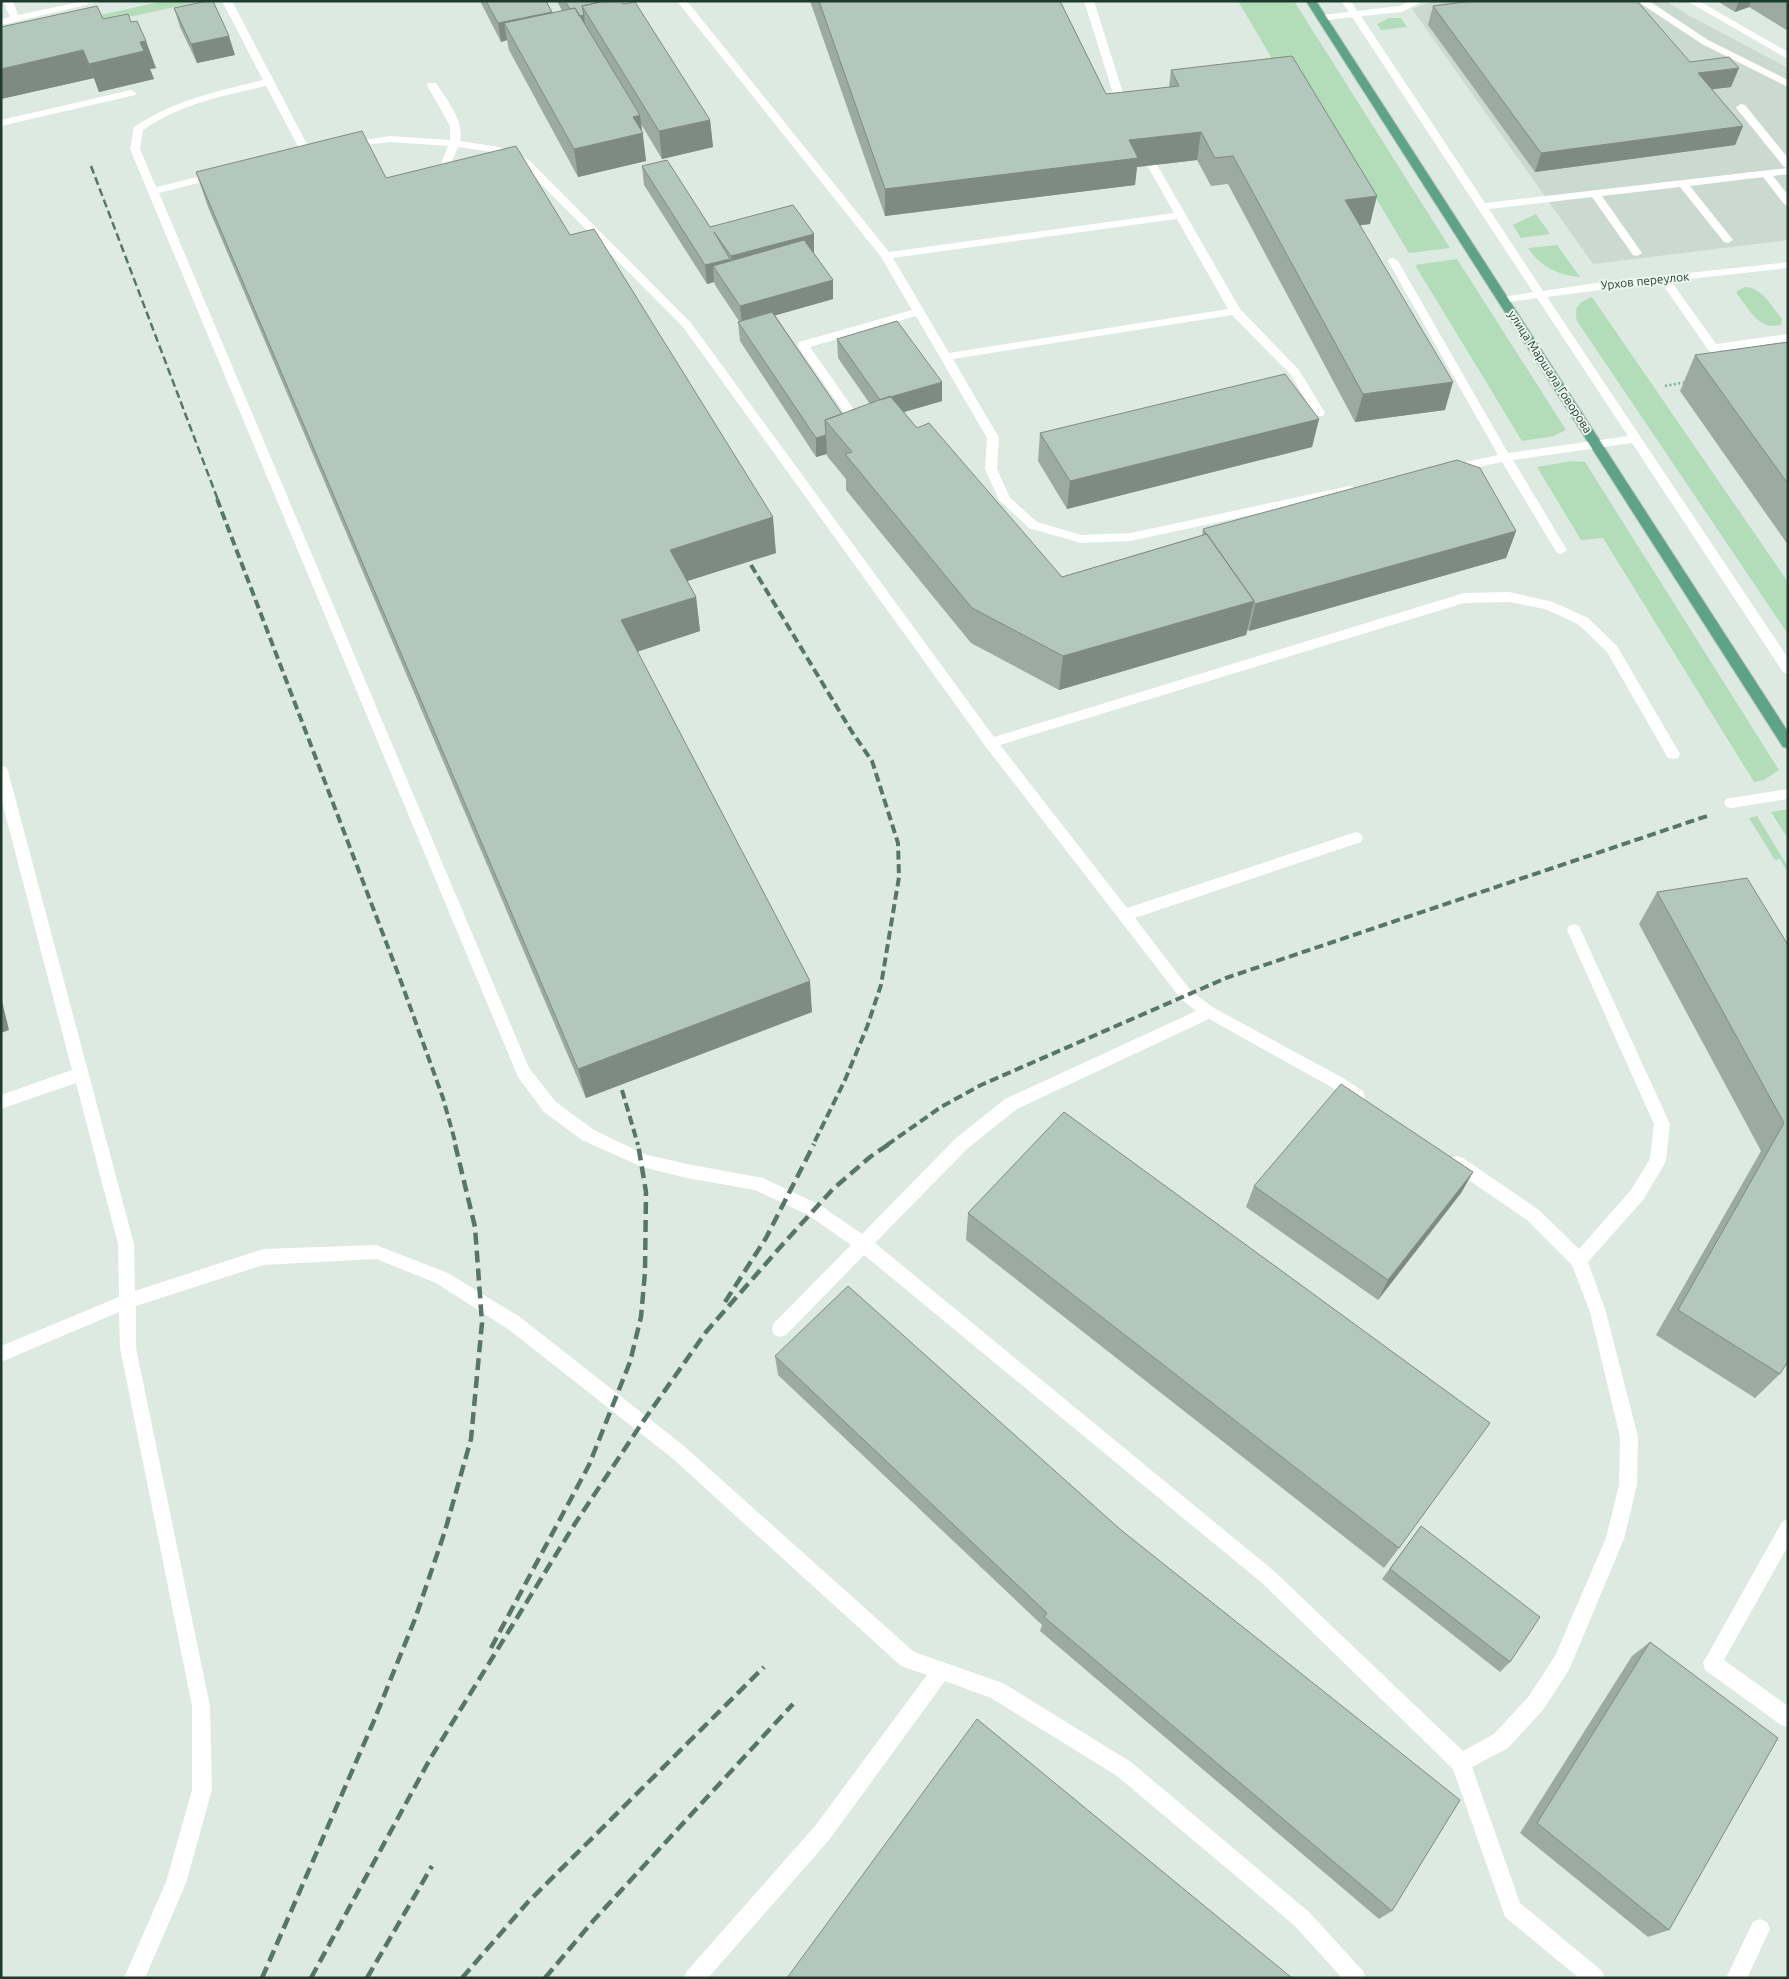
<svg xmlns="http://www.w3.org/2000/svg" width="1789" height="1979" font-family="Ubuntu,sans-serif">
<rect width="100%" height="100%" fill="#dceae2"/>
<!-- built -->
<path fill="#cadad0" d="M1433 1H1666L1688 15 1788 68V240L1593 264 1412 9Z"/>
<!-- green -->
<path fill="#b2ddb8" d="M164 1H202L1 45V37Z
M1238 1H1294L1450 248 1409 253 1305 81 1274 62Z
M1389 18H1401L1407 27 1381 30 1377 24Z
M1536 214 1550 234 1521 238 1513 225Z
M1557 245 1580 277C1557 275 1541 267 1528 248Z
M1457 259 1566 430 1554 436 1522 441 1415 265Z
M1745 287C1763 288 1771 306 1782 319L1781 325C1759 331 1749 309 1737 294V291Z
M1592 297 1788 582V634L1577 321C1573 307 1579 302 1592 297Z
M1572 461 1585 462 1779 770 1764 780 1754 782 1603 538 1581 540 1537 467Z
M1783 810H1788V839L1771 812Z
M1757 816 1788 867V873L1780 859 1775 860 1749 818Z"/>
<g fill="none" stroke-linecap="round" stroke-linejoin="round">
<!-- major casing -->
<g stroke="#bbc4c0" stroke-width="2">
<path id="major" d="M1306 1H1316L1788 732V748L1783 747Z"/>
</g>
<!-- path -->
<path stroke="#7ab098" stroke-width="2.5" stroke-dasharray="2 2.5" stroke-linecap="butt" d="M1665 386 1687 382"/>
<!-- minor -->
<path fill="#fff" fill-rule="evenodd" d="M3 1H13L18 15 84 1H103L1 25V19L10 17Z
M222 1H232L309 148 318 147 323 150 318 153 302 154 266 86C222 96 181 104 143 130L140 149 156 187 218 172 223 175 222 177 159 193 529 1068 556 1102 594 1130 644 1154 687 1164 763 1178 820 1205 862 1234 956 1138 1005 1099 1196 1011 1181 999 986 747 683 327 520 163 493 152 458 147 450 166 453 181 448 184 443 181 440 166 448 146 390 142 345 147 344 145 345 143 390 136 450 140V126L427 85 428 83H436C446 98 465 122 460 141L499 147 528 159 691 323 994 737 1464 593 1509 592 1553 602 1588 618 1617 646 1680 754 1678 758 1673 759 1668 758 1607 652 1578 624 1545 609 1509 602 1464 603 1000 745 1127 908 1356 832 1361 834 1363 838 1361 842 1135 918 1191 991 1214 1008 1343 1078 1363 1091 1365 1096 1363 1101C1352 1105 1341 1094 1333 1088L1209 1019 1017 1109 968 1148 875 1243 1274 1571 1463 1751 1494 1734 1529 1696 1555 1656 1606 1538 1619 1485 1620 1437 1590 1312 1572 1265 1527 1220 1451 1168 1449 1163 1451 1158 1457 1156 1463 1158 1539 1210 1579 1249 1631 1190 1650 1159 1654 1124 1567 930 1569 926 1574 924 1579 926 1670 1124 1666 1160 1664 1165 1643 1200 1588 1262 1606 1312 1638 1437 1637 1485 1624 1539 1569 1670 1543 1710 1508 1748 1472 1767 1520 1903 1602 1971 1605 1978H1579L1505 1917 1453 1769 1262 1583 864 1255 786 1335 780 1337 774 1335 772 1329 774 1323 851 1245 808 1215 755 1190 687 1178 642 1167 582 1140 544 1112 518 1077 130 149 134 127C174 100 218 91 263 80Z
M677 1H687L889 252 1174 213 1147 165 1148 163H1156L1240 309 1299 370 1325 413 1323 416H1315L1291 375 1232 315 953 359 999 438 997 469 1010 498 1037 522 1081 535 1131 533 1349 486 1353 487 1355 490 1353 493 1131 541 1081 543 1029 528 999 500 985 469 987 438 916 316 810 347 866 427 860 431 856 430 797 345 799 342 912 310 881 257ZM1177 219 1228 309 949 353 893 258Z
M1084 1H1094L1129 112 1128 114 1124 115 1119 112Z
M1341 1H1351L1357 11 1400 6 1410 1H1423L1402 12 1361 16 1485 203 1787 168 1784 167 1737 109 1736 107 1741 104 1745 105 1788 158V174L1773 176 1788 195V205L1784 204 1763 177 1690 186 1733 240 1728 243 1724 242 1680 187 1602 196 1642 253 1637 256 1633 255 1592 197 1489 209 1543 291 1596 283 1788 262V268L1671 281 1716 344 1788 334V342L1713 352 1709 351 1661 282 1547 297 1788 658V674L1783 672 1632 443 1513 460 1567 550 1561 554 1557 553 1502 462 1450 473 1446 472 1444 469 1446 466 1498 455 1388 261 1389 259 1393 258 1398 261 1508 453 1628 436 1537 298 1503 303 1497 300 1503 297 1533 292 1352 17 1322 21 1317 18 1322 15 1349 12Z
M1637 1H1649L1708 40 1788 80V87L1702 44Z
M1687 1H1699L1788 52V59Z
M131 90 136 93 135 95 1 126V120Z
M1 766 6 767 8 771 134 1244 135 1291 263 1249 376 1245 448 1273 520 1317 684 1446 914 1652 1003 1683 1131 1762 1309 1912 1363 1971 1366 1978H1342L1295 1926 1117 1776 991 1698 945 1681 829 1840 708 1978H684L687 1971 815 1826 927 1675 901 1666 672 1458 508 1329 436 1283 376 1259 263 1265 136 1306V1348L210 1706 212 1790 186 1883 145 1978H124L166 1882 192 1790V1706L120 1348 119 1312 1 1362V1346L119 1297 118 1244 76 1083 1 1109V1095L72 1070 1 798Z
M1788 789V799L1731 808 1726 807 1724 803 1726 799 1731 798Z
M1788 1519V1546L1724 1660 1788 1706V1727L1781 1725 1705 1670 1703 1663 1782 1522Z
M1760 1919 1767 1922 1770 1929 1747 1978H1726L1753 1922Z"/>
<!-- major -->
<use href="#major" fill="#5da388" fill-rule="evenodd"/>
<!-- rail-far2 -->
<path stroke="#577669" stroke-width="2.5" stroke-dasharray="8 4" stroke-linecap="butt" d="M91 166 218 500"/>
<!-- rail-far1 -->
<path stroke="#577669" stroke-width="4" stroke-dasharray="9 4.5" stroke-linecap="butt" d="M217 499 399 976 443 1098 456 1145
M751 565 852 732 872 761 898 843 899 877 881 985 867 1027 845 1080 813 1145
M622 1090 638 1145
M887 1145 941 1107 981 1085 1226 978 1710 815"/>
<!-- rail -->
<path stroke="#577669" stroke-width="4.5" stroke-dasharray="12 6" stroke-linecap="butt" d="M725 1302 766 1238 814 1144
M491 1648 589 1465 630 1362 641 1317 645 1272 646 1192 638 1144
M262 1978 373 1723 415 1619 445 1531 471 1439 482 1323 475 1227 455 1144
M311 1978 430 1759 576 1522 642 1423 706 1332 783 1244 833 1189 870 1157 889 1144
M367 1978 432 1866
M462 1978 528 1902 764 1667
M545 1978 593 1921 793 1704"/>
</g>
<!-- wall -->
<path fill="#9baba3" d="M480 1H546L552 13 562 11 557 1H599L710 120 713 147 662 159 641 124 642 131 643 133 646 161 578 177 509 50 507 40 501 42Z
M810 1H1060L1106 94 1169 87 1171 70 1370 224 1360 225 1445 410 1355 422 1228 184 1211 186 1197 160 1137 167 1135 185 885 216Z
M1717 1H1788V31L1749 7 1735 12Z
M1433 6 1690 62 1731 87 1712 89 1743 126 1735 145 1535 172 1428 25Z
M174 8 235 55 197 63 180 27Z
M103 19 131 22 156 68 150 69 154 79 99 92 94 78 1 99Z
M642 166 710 227 814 234V253L833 280V299L775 315 842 414 870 404 838 358 837 339 942 401 904 412 917 428 1062 577 1202 535 1203 529 1516 531 1506 558 1249 631 1248 629 1246 635 1059 690 971 643 846 490V479L827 456V454L816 457 740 341 738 322 739 321 715 285 714 282 707 284 644 185Z
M196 172 570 235 776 553 687 581 696 597 700 631 637 652 812 1012 586 1098 208 207Z
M1788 342V545L1680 391 1695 355Z
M1319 419 1312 447 1067 509 1038 461 1040 433Z
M1657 892 1788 945 1780 1374 1755 1398 1656 1335 1761 1151 1639 924Z
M1473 1172 1461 1193 1378 1300 1246 1207 1254 1186Z
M968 1213 1399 1548 1384 1568 966 1240Z
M775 1356 1121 1530 1392 1911 1379 1919 1040 1631 1042 1625 778 1375Z
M1421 1526 1510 1662 1500 1672 1382 1579Z
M1650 1642 1669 1930 1648 1937 1520 1833 1632 1656Z"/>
<!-- shaded-wall -->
<path fill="#7e8b84" d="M1739 1H1751L1749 7 1735 12Z
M552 12 555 30 504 23 507 40 501 42 498 23Z
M584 15 586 34 574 17Z
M229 36 235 55 197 63 191 44Z
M146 41 156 68 150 69 154 79 99 92 89 64 140 42Z
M83 50 94 78 1 99V69Z
M1739 68 1731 87 1691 92 1698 73Z
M640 115 646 161 578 177 574 149 633 117Z
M710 120 713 147 662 159 659 131Z
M1743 126 1735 145 1535 172 1541 153Z
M1201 132 1197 160 1137 167 1135 185 885 216V189L1129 140Z
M1377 196 1370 224 1339 228 1345 200Z
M814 234V253L732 275 731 256Z
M730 259 732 278 713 266 714 282 707 284 705 265Z
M833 280V299L742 325 740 306Z
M942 382V401L880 419V400Z
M1453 382 1445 410 1355 422 1363 394Z
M1319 419 1312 447 1067 509 1070 481Z
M826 435 827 454 816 457V438Z
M773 517 776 553 675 585 670 550Z
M1516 531 1506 558 1249 631 1255 604Z
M696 597 700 631 627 655 621 620Z
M1254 601 1246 635 1059 690 1063 656Z
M810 981 812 1012 586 1098 578 1069Z
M1 997 9 1030 1 1033Z
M1473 1172 1461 1193 1378 1300 1388 1280Z"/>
<!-- building -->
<path fill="#b4c7bd" stroke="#7e8b84" d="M207 1H213L229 36 191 44 174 8Z
M486 1H546L552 12 498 23Z
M565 1H599L600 2 582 6 584 15 579 16 575 8 570 9Z
M605 1H622L623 4 635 2 710 120 659 131 582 6Z
M819 1H1060L1106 94 1179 86 1171 70 1292 56 1377 196 1345 200 1453 382 1363 394 1233 156 1215 158 1201 132 1129 140 1138 158 885 189Z
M1472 1H1637L1690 62 1729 57 1739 68 1698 73 1743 126 1541 153 1433 6Z
M97 6 103 19 128 14 131 22 137 21 146 41 140 42 144 51 89 64 83 50 1 69V27Z
M575 8 640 115 633 117 643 133 574 149 504 23Z
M362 131 386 178 516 146 570 235 594 229 773 517 670 550 696 597 621 620 810 981 578 1069 196 172Z
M667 160 710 227 793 205 814 234 731 256 714 232 730 259 705 265 642 166Z
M804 240 833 280 740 306 713 266Z
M772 312 842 414 825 420 826 435 816 438 738 322Z
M897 321 942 382 880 400 837 339Z
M1788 342V484L1695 355Z
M1285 374 1319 419 1070 481 1040 433Z
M890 396 917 428 929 423 1062 577 1207 534 1254 601 1063 656 972 608 845 454 852 452 825 420Z
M1457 460 1480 468 1516 531 1255 604 1254 602V601L1203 529Z
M1747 878 1788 945V1361L1780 1374 1678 1310 1784 1123 1657 892Z
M1341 1084 1473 1172 1388 1280 1254 1186Z
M1064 1112 1490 1423 1399 1548 968 1213Z
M848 1286 1121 1530 1460 1800 1392 1911 1044 1617 1047 1613 775 1356Z
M1421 1526 1540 1617 1510 1662 1390 1569Z
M1650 1642 1778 1738 1669 1930 1537 1823Z
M977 1719 1292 1978H787Z"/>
<g text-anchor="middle" stroke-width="4" stroke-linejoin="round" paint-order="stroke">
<!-- far-street labels -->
<g font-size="12" fill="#1d3a2e" stroke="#ecf6f0">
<text transform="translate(1645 281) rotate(-6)" y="4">Урхов переулок</text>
<text transform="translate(1550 372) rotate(57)" y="4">улица Маршала Говорова</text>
</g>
</g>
<!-- border -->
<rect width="1789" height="1979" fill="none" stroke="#1d3a2e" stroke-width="5"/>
</svg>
